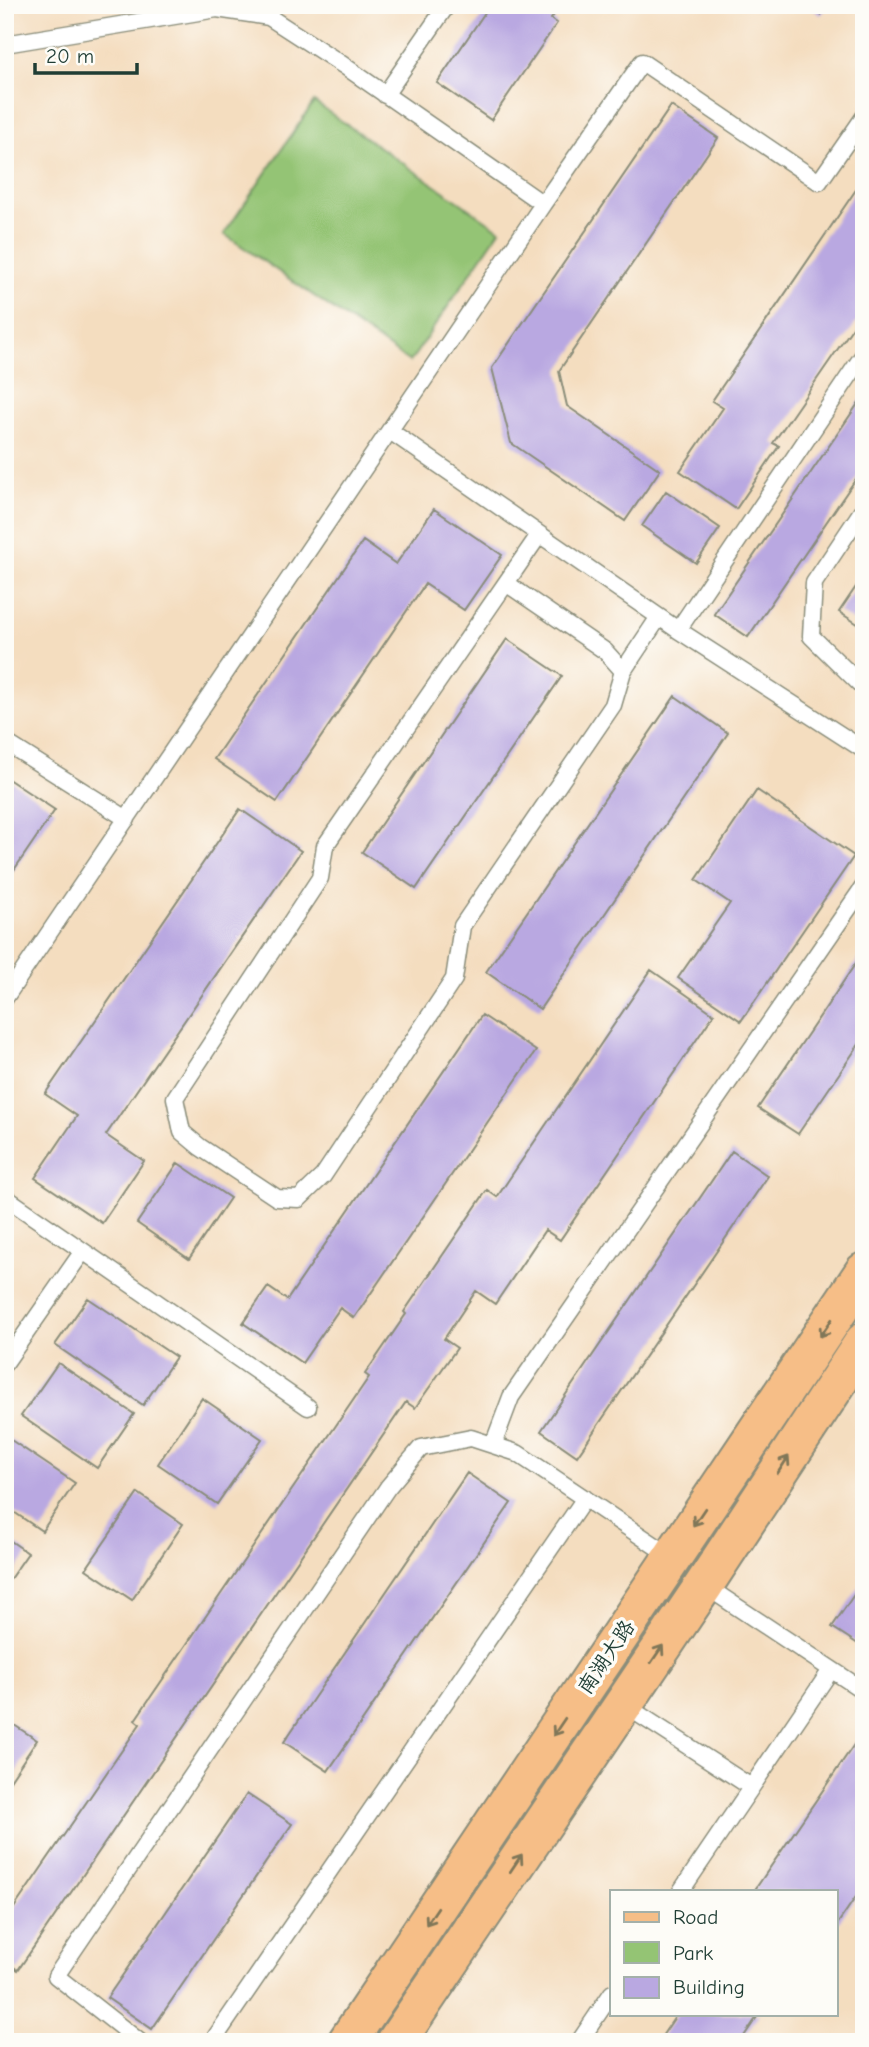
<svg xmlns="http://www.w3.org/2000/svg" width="869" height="2047" font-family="'Comic Neue','LXGW WenKai TC',sans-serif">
<rect width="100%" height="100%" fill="#fdfcf7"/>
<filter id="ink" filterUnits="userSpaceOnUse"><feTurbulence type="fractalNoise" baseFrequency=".0143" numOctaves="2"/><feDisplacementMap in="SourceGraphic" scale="14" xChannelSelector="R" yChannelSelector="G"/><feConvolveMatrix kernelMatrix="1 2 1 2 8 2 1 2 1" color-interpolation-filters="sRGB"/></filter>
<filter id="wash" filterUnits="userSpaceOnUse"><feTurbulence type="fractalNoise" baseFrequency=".00686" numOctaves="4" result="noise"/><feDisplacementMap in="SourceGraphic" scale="28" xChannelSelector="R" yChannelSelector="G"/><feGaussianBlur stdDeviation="1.57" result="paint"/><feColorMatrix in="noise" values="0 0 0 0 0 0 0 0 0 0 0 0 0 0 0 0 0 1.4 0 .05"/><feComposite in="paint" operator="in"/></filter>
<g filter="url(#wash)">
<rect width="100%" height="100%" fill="#f4ddbf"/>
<!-- green -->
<path fill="#94c474" stroke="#5a8054" stroke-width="2" d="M314 102 500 230 410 362 224 234Z"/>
<g id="blocks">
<!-- building -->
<path fill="#b9a8e1" d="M490 5H561L551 19 557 23 491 120 437 83Z
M806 5H828L821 15Z
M671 106 718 138 559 371 567 406 660 470 625 521 511 443 492 368Z
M864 178V311L773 443 779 446 736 509 680 471 723 408 712 401Z
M864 395V467L748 637 714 614Z
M666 491 720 528 696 563 642 526Z
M434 509 502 555 464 610 425 584 277 802 214 759 363 541 396 564Z
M864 575V628L839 612Z
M507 639 562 676 416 889 362 852Z
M675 696 728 733 540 1009 486 972Z
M5 777 55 810 5 883Z
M757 790 854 856 741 1021 678 978 730 903 696 880Z
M240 809 301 851 106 1135 144 1161 102 1223 35 1178 77 1116 45 1094Z
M864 951V1037L798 1134 758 1108Z
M651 970 714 1014 560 1240 545 1230 495 1304 476 1291 444 1339 457 1348 415 1408 406 1402 18 1970 5 1961V1921L140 1724 135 1720 369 1377 365 1374 406 1314 404 1312 487 1190 497 1197Z
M482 1015 536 1051 354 1318 340 1308 302 1363 243 1323 268 1287 287 1300Z
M732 1151 768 1176 577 1456 541 1431Z
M178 1163 230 1198 189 1259 137 1223Z
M88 1298 176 1357 143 1405 55 1345Z
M58 1363 134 1414 97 1468 21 1416Z
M202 1398 262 1439 217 1504 158 1464Z
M5 1436 75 1483 42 1531 5 1506Z
M467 1473 511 1503 328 1771 284 1742Z
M138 1493 183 1524 132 1600 86 1569Z
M5 1537 28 1553 5 1586Z
M864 1580V1648L832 1627Z
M5 1719 37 1740 5 1788Z
M864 1730V1885L836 1926V1891H754Z
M247 1794 292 1824 152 2029 107 1998Z
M677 2014H759L740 2042H658Z"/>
</g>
</g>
<g filter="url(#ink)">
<use href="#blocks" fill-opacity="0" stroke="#8a8d7a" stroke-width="2"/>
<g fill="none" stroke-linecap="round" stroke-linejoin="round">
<!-- lane casing -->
<g stroke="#8a8d7a" stroke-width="19">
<path id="lane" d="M5 44 217 9 269 17 343 65 543 204 5 998
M385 95 447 5
M543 204 642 62 819 182 864 117
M864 354 678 630 864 750
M390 431 678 630
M864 508 814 583 811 636 864 688
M506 583 605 651 623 671 613 705 462 926 454 979 323 1176 299 1199 277 1198 200 1147 182 1132 175 1098 320 878 325 846 539 535
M623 671 659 617
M5 742 127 819
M5 1197 308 1407
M5 1363 83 1251
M493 1445 511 1397 864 886
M704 1585 864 1691
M623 1704 751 1787
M681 1891 831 1670
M140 2042 56 1976 388 1487 421 1448 471 1438 517 1453 672 1557
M212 2042 585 1498
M579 2042 612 1993"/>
</g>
<!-- primary casing -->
<g stroke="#8a8d7a" stroke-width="42">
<path id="primary" d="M347 2042 864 1272
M396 2042 704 1585 864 1342"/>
</g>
<!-- lane -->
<use href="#lane" stroke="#fff" stroke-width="16"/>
<!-- primary -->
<use href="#primary" stroke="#f6be87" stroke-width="38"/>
</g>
<!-- one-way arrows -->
<defs><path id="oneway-shaft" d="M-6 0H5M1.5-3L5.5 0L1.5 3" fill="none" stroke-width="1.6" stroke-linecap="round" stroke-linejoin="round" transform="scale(1.75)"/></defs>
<g stroke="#807759">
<use href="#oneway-shaft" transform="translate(826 1328) rotate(124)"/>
<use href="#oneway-shaft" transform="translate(783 1465) rotate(-57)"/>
<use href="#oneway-shaft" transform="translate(699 1517) rotate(124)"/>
<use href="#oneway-shaft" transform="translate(657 1654) rotate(-56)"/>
<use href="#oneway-shaft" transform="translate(559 1727) rotate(124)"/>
<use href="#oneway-shaft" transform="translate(516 1863) rotate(-56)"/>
<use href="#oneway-shaft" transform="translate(432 1916) rotate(124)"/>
</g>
</g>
<g text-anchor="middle" stroke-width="7" stroke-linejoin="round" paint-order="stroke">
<!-- street labels -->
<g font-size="21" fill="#1f3d34" stroke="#fdfcf7">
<text transform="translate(606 1657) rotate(-56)" y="7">南湖大路</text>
</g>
</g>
<!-- margin -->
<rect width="869" height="2047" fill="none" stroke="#fdfcf7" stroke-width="28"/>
<!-- legend -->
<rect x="610" y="1890" width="228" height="126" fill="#fdfcf7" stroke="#a4b0a9" stroke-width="2"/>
<rect x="624" y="1912" width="35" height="10" fill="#f6be87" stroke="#a4b0a9" stroke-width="2"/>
<text x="673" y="1924" font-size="21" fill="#1f3d34">Road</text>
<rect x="624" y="1942" width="35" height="21" fill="#94c474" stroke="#a4b0a9" stroke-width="2"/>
<text x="673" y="1960" font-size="21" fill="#1f3d34">Park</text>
<rect x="624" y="1977" width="35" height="21" fill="#b9a8e1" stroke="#a4b0a9" stroke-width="2"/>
<text x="673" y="1994" font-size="21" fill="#1f3d34">Building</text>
<!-- scale -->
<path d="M35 63v10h102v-10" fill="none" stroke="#1f3d34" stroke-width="3.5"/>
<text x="46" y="63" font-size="21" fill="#1f3d34" stroke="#fdfcf7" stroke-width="5" paint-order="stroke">20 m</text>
</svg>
